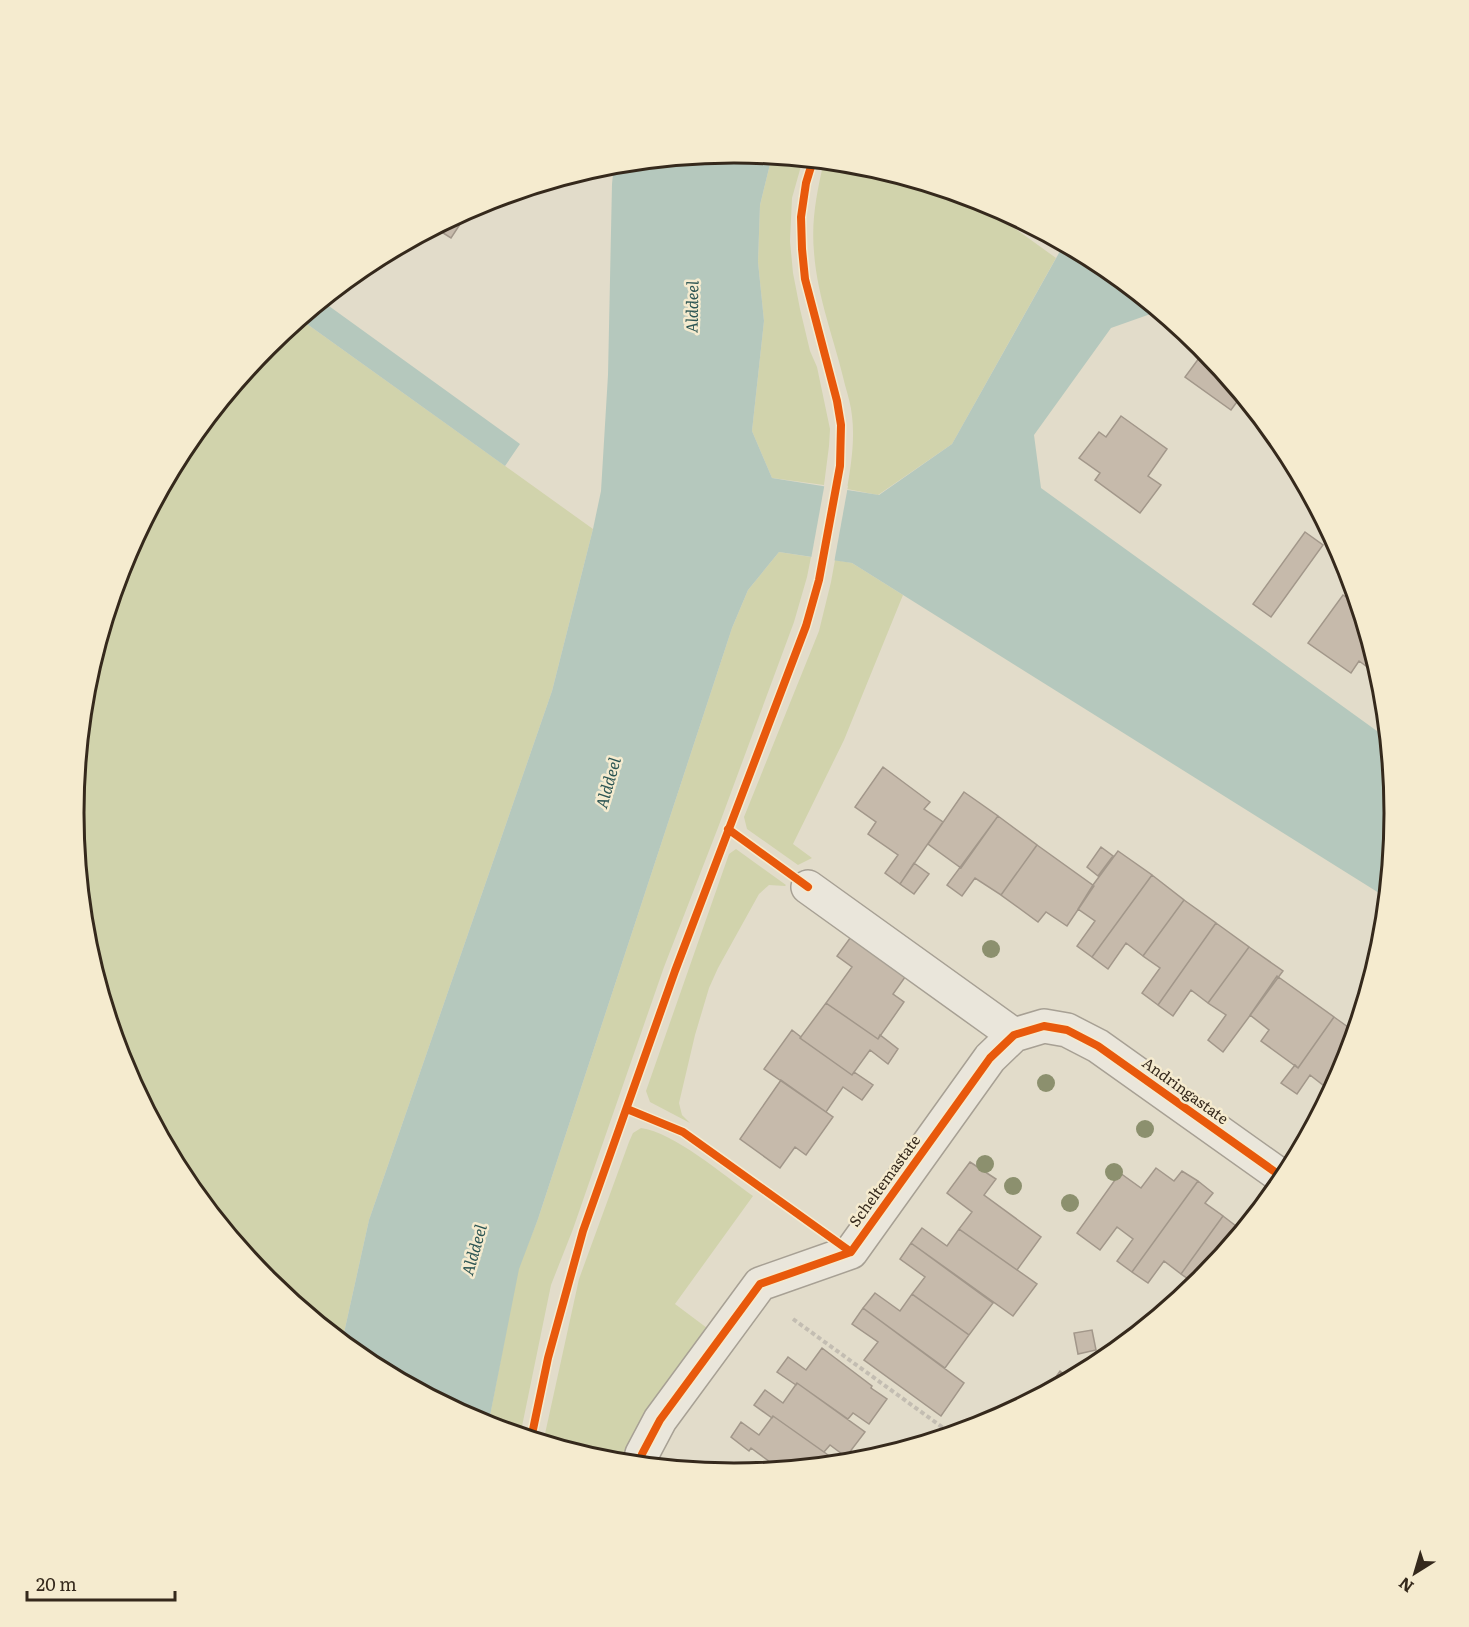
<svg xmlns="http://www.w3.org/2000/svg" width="1469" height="1627" font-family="Literata,serif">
<rect width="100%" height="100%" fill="#e2dcca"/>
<!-- green -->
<path fill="#d1d3ac" d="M772 156 803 159 792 198 790 241 793 273 800 309 810 351 817 367 830 429 829 446 824 485 772 478 752 431 764 321 758 262 760 205Z
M824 161 864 165 974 199 1056 258 952 444 878 495 847 489C851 466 855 440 852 416 851 406 848 395 845 385 835 341 817 297 814 252 811 221 817 191 824 161Z
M300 319 593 529 552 691 369 1220 342 1342 267 1281 185 1180 124 1066 86 942 74 813 86 684 124 560 185 446 267 346Z
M779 552 811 557 807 577 794 622 719 825 664 967 573 1229 551 1285 520 1436 488 1426 518 1269 538 1219 732 628 748 590Z
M835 560 852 563 903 595 844 740 793 844 812 858 798 865 747 829 744 817 819 631 831 582Z
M736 849 786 885 785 886 769 885 759 894 718 968 709 988 695 1035 679 1103 682 1115 690 1123 650 1102 646 1091 729 854Z
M641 1128C673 1132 725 1176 753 1196L675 1304 707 1328 637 1426 626 1449 621 1463 605 1462 543 1443 579 1279 629 1142 633 1133Z"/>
<!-- water -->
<path fill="#b5c8bd" d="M735 153 772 156 760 205 758 262 764 321 752 431 772 478 879 495 952 444 1064 244 1102 264 1159 311 1111 328 1034 435 1041 488 1388 739 1395 813 1387 898 852 563 779 552 748 590 732 628 538 1219 519 1269 488 1426 481 1424 367 1363 342 1342 369 1220 552 691 593 529 601 491 608 375 612 184 614 164Z
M322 301 520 444 505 466 300 319Z"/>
<!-- pier -->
<path fill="#e2dcca" d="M825 482 848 486 834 563 811 559Z"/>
<!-- building -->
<path fill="#c6baab" stroke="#a2978a" stroke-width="1.5" d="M470 209 451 238 435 228Z
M1205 350 1242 395 1231 410 1185 377Z
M1121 416 1167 449 1148 476 1161 485 1140 513 1095 480 1100 473 1079 458 1099 432 1106 437Z
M1305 532 1323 545 1271 617 1253 604Z
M1343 595 1359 606 1380 676 1359 661 1351 673 1308 643Z
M883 767 930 802 924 809 943 822 900 884 885 873 898 855 868 834 876 822 855 807Z
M964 792 998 816 961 868 928 844Z
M998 816 1037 845 1001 895 975 878 962 896 947 885Z
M1037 845 1094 886 1067 926 1046 912 1038 922 1001 895Z
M1101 847 1113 856 1098 876 1087 867Z
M1118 851 1152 875 1092 957 1077 946 1095 921 1078 909 1093 885Z
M914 863 929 874 914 894 900 884Z
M1152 875 1184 900 1143 956 1126 943 1108 969 1092 957Z
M1184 900 1216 923 1158 1005 1142 993 1160 968 1143 956Z
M1216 923 1249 947 1208 1003 1191 990 1173 1016 1158 1005Z
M853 934 908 973 893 994 904 1002 878 1039 826 1003 852 967 837 956Z
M1249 947 1283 971 1223 1052 1208 1040 1226 1015 1208 1003Z
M1277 976 1334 1017 1298 1068 1261 1041 1269 1030 1250 1015Z
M826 1003 878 1039 880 1035 898 1049 888 1064 870 1050 852 1075 800 1038Z
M1334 1017 1355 1032 1345 1067 1332 1092 1310 1075 1297 1094 1281 1083 1295 1065 1298 1068Z
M792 1030 801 1037 800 1038 852 1075 854 1072 873 1085 862 1100 843 1087 826 1112 764 1069Z
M781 1080 833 1117 806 1155 795 1147 780 1168 740 1139Z
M970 1162 996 1179 984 1195 1041 1237 1017 1270 959 1229 972 1212 947 1193Z
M1156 1168 1174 1181 1182 1171 1198 1181 1132 1272 1117 1261 1133 1239 1117 1227 1100 1250 1077 1233 1120 1173 1141 1188Z
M1198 1181 1213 1193 1205 1203 1223 1216 1181 1274 1164 1261 1148 1283 1132 1272Z
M1223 1216 1240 1229 1248 1218 1252 1220 1197 1285 1181 1274Z
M922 1228 947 1246 959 1229 1037 1284 1013 1316 911 1243Z
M911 1243 993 1303 969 1335 912 1294 925 1277 900 1259Z
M875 1293 900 1311 912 1294 969 1335 945 1368 863 1308Z
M863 1308 964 1383 941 1416 864 1360 878 1342 852 1324Z
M1092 1330 1096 1350 1078 1354 1074 1333Z
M822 1348 872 1386 871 1388 887 1399 869 1424 853 1413 848 1419 797 1383 796 1385 777 1372 788 1357 806 1370Z
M1060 1371 1071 1380 1051 1390 1048 1388Z
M797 1383 865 1432 846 1457 830 1445 824 1452 773 1416 772 1418 754 1405 765 1390 783 1403Z
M773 1416 824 1452 840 1464 781 1470 751 1448 749 1451 731 1437 741 1422 759 1435Z"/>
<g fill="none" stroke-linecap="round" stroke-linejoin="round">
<!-- minor casing -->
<g stroke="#a7a094" stroke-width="36">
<path id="minor" d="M808 887 1014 1035
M639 1465 642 1454 660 1420 760 1284 851 1252 990 1058 1014 1035 1044 1026 1067 1030 1098 1046 1285 1179"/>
</g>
<!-- path -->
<path stroke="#c3bdb2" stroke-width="4" stroke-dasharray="4.5 3" stroke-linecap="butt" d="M793 1319 953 1435
M1093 1368 1098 1361 1101 1364"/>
<!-- minor -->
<use href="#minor" stroke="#eae6db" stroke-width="33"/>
<!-- cycleway casing -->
<g stroke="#f5ebcf" stroke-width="11">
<path id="cycleway" d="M728 829 808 887
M627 1109 683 1132 851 1252
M531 1439 548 1358 583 1231 675 971 806 626 819 580 840 466 841 425 837 401 805 279 802 249 801 217 806 183 813 160
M639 1465 642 1454 660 1420 760 1284 851 1252 990 1058 1014 1035 1044 1026 1067 1030 1098 1046 1285 1179"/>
</g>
<!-- cycleway -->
<use href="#cycleway" stroke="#e8590c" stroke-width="8"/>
</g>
<!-- trees -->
<g fill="#8c906e">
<circle cx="991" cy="949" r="9"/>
<circle cx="1046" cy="1083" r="9"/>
<circle cx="1145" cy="1129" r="9"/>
<circle cx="985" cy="1164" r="9"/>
<circle cx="1114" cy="1172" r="9"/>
<circle cx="1013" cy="1186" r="9"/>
<circle cx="1070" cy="1203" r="9"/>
</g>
<g text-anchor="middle" stroke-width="5" stroke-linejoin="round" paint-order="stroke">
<!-- street labels -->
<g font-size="15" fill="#35291c" stroke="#f5ebcf">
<text transform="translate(1185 1091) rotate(36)" y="5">Andringastate</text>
<text transform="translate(885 1181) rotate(-54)" y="5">Scheltemastate</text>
</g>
<!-- water labels -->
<g font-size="16" font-style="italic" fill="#2c5553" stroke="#f5ebcf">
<text transform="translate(692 307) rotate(-89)" y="6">Alddeel</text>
<text transform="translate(608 783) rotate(-74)" y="6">Alddeel</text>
<text transform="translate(474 1250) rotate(-74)" y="6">Alddeel</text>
</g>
</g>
<!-- crop -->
<path d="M0 0H1469V1627H0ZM84 813a650 650 0 1 1 1300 0a650 650 0 1 1-1300 0Z" fill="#f5ebcf" fill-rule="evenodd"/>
<path fill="none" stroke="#35291c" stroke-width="3" d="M84 813a650 650 0 1 1 1300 0a650 650 0 1 1-1300 0Z"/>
<!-- north arrow -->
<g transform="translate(1415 1573) rotate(217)" stroke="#f5ebcf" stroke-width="4.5" paint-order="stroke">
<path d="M0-4.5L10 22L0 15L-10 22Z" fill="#35291c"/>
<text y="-9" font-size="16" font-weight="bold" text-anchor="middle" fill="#35291c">N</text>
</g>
<!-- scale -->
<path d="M27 1591v9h148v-9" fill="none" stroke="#35291c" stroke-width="3"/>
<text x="36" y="1591" font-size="18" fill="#35291c" stroke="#f5ebcf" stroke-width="4.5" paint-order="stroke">20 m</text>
</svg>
